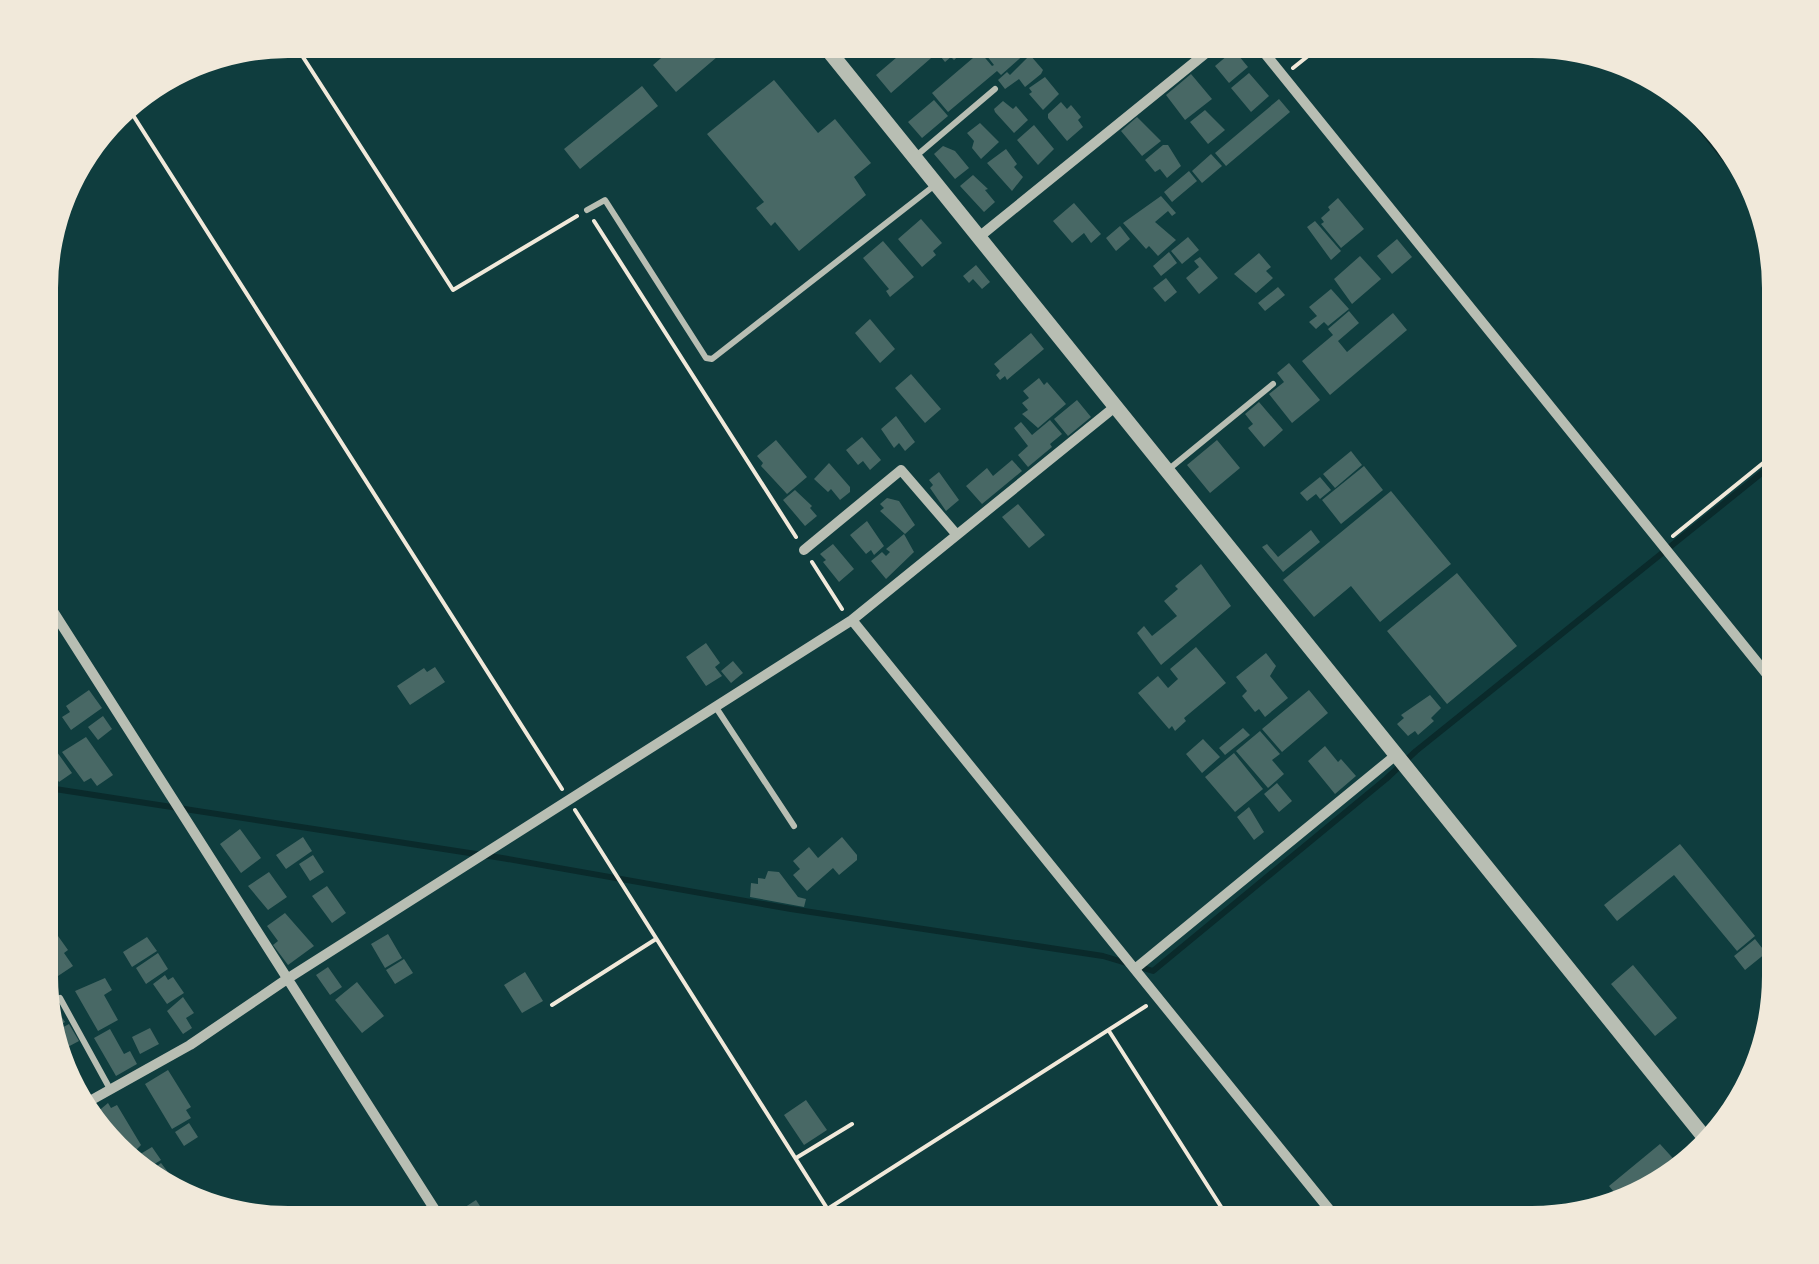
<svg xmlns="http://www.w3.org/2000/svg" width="1819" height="1264" font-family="Figtree,sans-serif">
<rect width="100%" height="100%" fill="#0f3d3e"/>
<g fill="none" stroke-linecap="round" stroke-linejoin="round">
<!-- stream -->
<path stroke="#0a2a2b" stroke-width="6" d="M1665 84 1757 199
M42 787 502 858 791 909 1103 956 1153 971 1386 779 1416 751 1778 460"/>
</g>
<!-- building -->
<path fill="#486865" d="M682 40H703L717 57 676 92 653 65Z
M713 40H740L743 44 728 58Z
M917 40H928L938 52 891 93 876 75Z
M961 40H977L954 60 951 57 945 62 941 57Z
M996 40H1031L1035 45 1001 75 997 71 948 112 932 93 980 52 992 66 994 65 983 51Z
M1234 50 1248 67 1229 83 1215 66Z
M1030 55 1043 70 1041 74 1025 87 1019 79 1005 89 998 80 1007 72 1010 75Z
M1249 73 1269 96 1251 112 1231 88Z
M1191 74 1212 99 1185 120 1166 95Z
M1045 77 1059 94 1043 110 1029 94 1032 92 1029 88Z
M774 80 818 133 835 119 871 163 854 177 866 195 799 251 775 222 771 226 756 208 764 202 707 134Z
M642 86 658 106 580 169 564 149Z
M1279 99 1290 112 1226 166 1215 153Z
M934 100 948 116 922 138 908 122Z
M1003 101 1013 109 1016 106 1028 120 1014 133 995 112 994 109Z
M1061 102 1067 109 1071 105 1081 117 1078 120 1083 127 1067 141 1048 118V114Z
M1205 110 1225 130 1208 144 1190 122Z
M1137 117 1161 141 1142 156 1121 131Z
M980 123 999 142 981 159 972 148 974 141 967 133Z
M1034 125 1054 149 1038 165 1017 140Z
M1163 145H1168L1181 166 1167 178 1160 169 1155 172 1145 160Z
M943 146 955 151 969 168 955 179 934 154Z
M1006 149 1017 164 1014 167 1023 177 1012 191 987 163Z
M1211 154 1222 166 1202 183 1192 171Z
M1189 171 1197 181 1172 202 1164 192Z
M973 175 988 189 985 190 995 202 984 212 960 186Z
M1161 196 1176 213 1172 216 1168 211 1155 222 1176 240 1158 256 1149 246 1146 249 1123 223Z
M1338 198 1364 229 1341 248 1321 224 1324 222 1321 218 1330 210 1328 207Z
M1074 203 1101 234 1091 243 1084 233 1072 243 1053 221Z
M921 219 942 243 933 251 936 255 922 267 898 239Z
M1315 221 1341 251 1331 260 1307 227Z
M1120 226 1130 239 1116 251 1106 238Z
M1188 237 1199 250 1182 264 1171 251Z
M1397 239 1412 257 1392 274 1377 256Z
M883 241 914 277 890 297 886 291 889 289 863 258Z
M1169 252 1177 263 1161 276 1153 266Z
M1259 253 1271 267 1266 271 1273 278 1256 293 1234 274Z
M1360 256 1381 279 1352 304 1334 279Z
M1200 257 1218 278 1199 294 1186 278 1199 267 1194 261Z
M976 265 990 282 982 289 973 279 969 283 963 276Z
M1166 278 1177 292 1165 302 1153 288Z
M1278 287 1285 295 1265 311 1258 303Z
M1331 289 1349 309 1328 326 1324 322 1316 329 1309 322 1317 316 1309 307Z
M1349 311 1359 323 1338 341 1347 352 1393 313 1407 330 1330 395 1302 361 1333 335 1328 329Z
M870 319 895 349 880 363 855 333Z
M1031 333 1044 349 1007 380 1005 376 1000 380 996 375 1000 371 994 364Z
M1289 363 1320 400 1292 423 1269 394 1284 382 1277 373Z
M911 374 941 409 925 423 895 388Z
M1039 378 1044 385 1047 382 1066 404 1038 428 1022 414 1028 410 1022 403 1029 398 1023 391Z
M1077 400 1091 417 1068 436 1054 419Z
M1259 402 1283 430 1264 447 1248 428 1253 424 1245 414Z
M896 416 915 442 905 451 899 443 894 448 881 429Z
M1050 420 1062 434 1050 444 1052 447 1028 467 1018 455 1028 446 1014 428 1021 422 1032 435Z
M862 437 881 460 870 470 863 461 858 465 846 450Z
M776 440 807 477 787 494 761 466 763 463 757 456Z
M1217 440 1240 468 1210 493 1187 465Z
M1351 451 1362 465 1335 488 1323 474Z
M1012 460 1022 471 982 504 966 486 987 468 993 476Z
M829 463 850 487V492L840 500 831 489 828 492 814 479Z
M1364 466 1383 490 1341 524 1322 500Z
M939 472 959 500 946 511 930 488 933 485 929 480Z
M1320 477 1331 490 1320 499 1316 494 1307 501 1300 493Z
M795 490 812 506 810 508 817 516 805 526 783 500Z
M1391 491 1451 564 1380 622 1351 586 1314 617 1283 580Z
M887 498 899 501 915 525 905 534 880 511 884 508 880 504Z
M1018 504 1045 535 1029 548 1002 517Z
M867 521 884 546 874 555 871 550 866 554 850 535Z
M1311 530 1320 542 1283 572 1262 547 1267 544 1278 557Z
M904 534 914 552 886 579 871 561 882 552 886 556 890 552 886 549Z
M833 544 854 569 839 582 823 562 826 560 820 554Z
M1201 564 1231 606 1161 665 1137 633 1144 626 1152 636 1177 616 1164 601 1178 589 1175 586Z
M1457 573 1517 646 1447 704 1387 631Z
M706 643 720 663 715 667 722 676 706 686 686 657Z
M1196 647 1226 683 1184 718 1186 721 1175 731 1172 726 1169 729 1138 693 1158 676 1168 688 1178 679 1170 669Z
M1266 653 1276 666 1270 676 1288 698 1265 717 1259 709 1255 712 1242 696 1247 691 1236 677Z
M733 661 743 673 731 683 721 671Z
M435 667 445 682 410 705 397 686 424 668 427 672Z
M89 690 102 708 71 730 62 717 70 712 66 706Z
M1309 690 1328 713 1282 752 1262 729Z
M1430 695 1441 708 1431 718 1434 721 1418 735 1415 731 1408 736 1397 724 1404 718 1401 715Z
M103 716 112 729 98 740 88 727Z
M1243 728 1250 735 1225 755 1219 748Z
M1260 731 1280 754 1272 760 1284 774 1268 788 1236 751Z
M86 737 113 775 97 786 91 778 84 782 62 752Z
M1203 739 1220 757 1202 773 1186 754Z
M1325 746 1338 762 1341 759 1356 776 1335 794 1308 761Z
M57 752 72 773 59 782 45 761Z
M1234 753 1263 789 1235 812 1205 777Z
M1277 783 1292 801 1279 812 1264 794Z
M1249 807 1264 832 1254 840 1237 817Z
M240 829 261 858 241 873 220 844Z
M303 837 312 851 286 869 276 855Z
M842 837 857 855V860L839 875 833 868 807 891 793 875 800 869 793 861 809 847 818 858Z
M1680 844 1755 936 1737 951 1674 875 1617 921 1604 905Z
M313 855 324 872 310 881 299 864Z
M768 871 779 872 798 897 806 899 804 907 750 897 751 883 758 884V878L765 879Z
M269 872 287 897 268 910 248 886Z
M327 886 346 913 332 923 312 896Z
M285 913 314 946 288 965 273 945 278 941 267 926Z
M52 934 55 938 58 936 68 950 64 953 73 966 55 978 47 966 42 967V941Z
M388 934 402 958 385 968 371 944Z
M147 937 157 951 132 967 123 952Z
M1755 939 1766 953 1745 970 1734 956Z
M158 953 168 969 146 984 136 968Z
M404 959 413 973 395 984 386 970Z
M1633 965 1677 1018 1655 1036 1611 984Z
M328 967 342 987 330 995 316 975Z
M525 972 543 1001 522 1013 504 985Z
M165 975 168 980 173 977 184 993 167 1004 153 984Z
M105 978 112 990 104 995 118 1020 98 1031 75 991Z
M357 982 384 1016 362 1033 335 1000Z
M183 997 194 1013 186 1018 192 1028 183 1034 167 1011Z
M52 1002 65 1022 50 1032 43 1012Z
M69 1024 79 1041 62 1050 52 1033Z
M150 1028 159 1044 140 1054 132 1037Z
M110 1029 124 1054 130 1051 137 1064 116 1076 94 1038Z
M168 1070 191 1107 186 1110 191 1118 172 1129 145 1084Z
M806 1100 827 1130 804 1145 784 1115Z
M108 1103 111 1108 117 1105 141 1145 129 1157H123L89 1119Z
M189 1123 198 1137 184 1146 175 1132Z
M1660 1144 1679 1165 1642 1198 1623 1203 1609 1186Z
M152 1147 161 1160 140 1173 132 1159Z
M161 1163 171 1176 162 1182 144 1176Z
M476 1200 492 1224H460L453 1215Z"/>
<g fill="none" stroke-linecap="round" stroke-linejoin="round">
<!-- path -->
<path stroke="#f1e9da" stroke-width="4" d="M292 40 453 290 577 216
M1293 68 1328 40
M124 101 562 789
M594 221 796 537
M1673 536 1778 451
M812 562 842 609
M575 810 837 1224
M552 1005 656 939
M1109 1031 1232 1224
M796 1158 852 1124
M804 1224 1146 1006"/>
<!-- service -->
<path stroke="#b8beb3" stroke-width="6" d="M916 156 995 89
M587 210 605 200 706 358 712 359 935 185
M1169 469 1273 384
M715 706 794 826
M60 998 110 1089"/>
<!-- minor -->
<path stroke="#b8beb3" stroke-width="10" d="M1254 40 1778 688
M979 237 1222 40
M804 550 901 470 957 535
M42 594 444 1224
M852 620 1341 1224
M1136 968 1396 755
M79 1107 190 1045 287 979 852 620 1116 406"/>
<!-- tertiary -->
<path stroke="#b8beb3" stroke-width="15" d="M820 40 1709 1143"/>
</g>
<!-- crop -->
<path d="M0 0H1819V1264H0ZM288 58H1532A230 230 0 0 1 1762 288V976A230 230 0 0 1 1532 1206H288A230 230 0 0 1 58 976V288A230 230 0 0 1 288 58Z" fill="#f1e9da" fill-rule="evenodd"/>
</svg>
